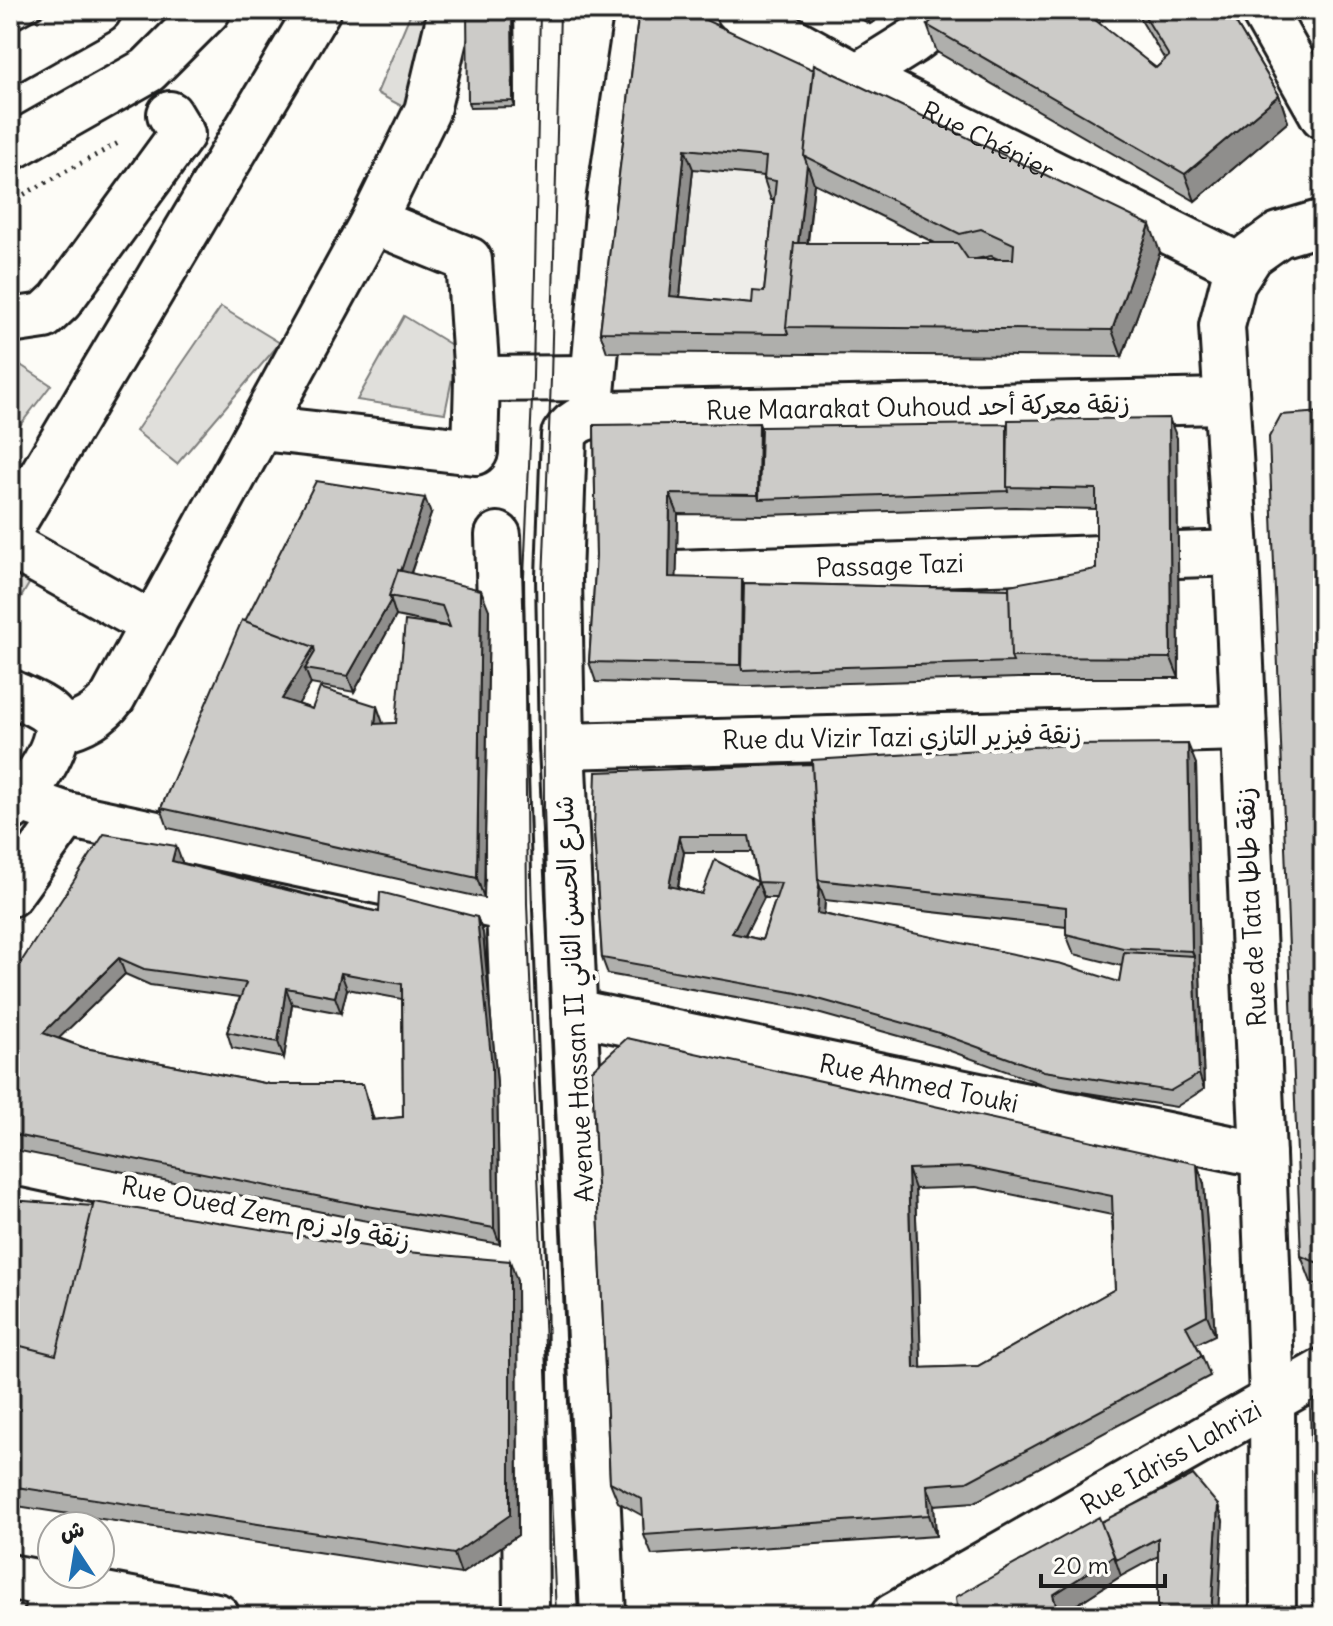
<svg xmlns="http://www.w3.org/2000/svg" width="1333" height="1626" font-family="Delius,'Playpen Sans Arabic',sans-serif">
<rect width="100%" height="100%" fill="#fdfcf7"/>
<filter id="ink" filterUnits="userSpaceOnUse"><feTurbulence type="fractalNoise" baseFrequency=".0125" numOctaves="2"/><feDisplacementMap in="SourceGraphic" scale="16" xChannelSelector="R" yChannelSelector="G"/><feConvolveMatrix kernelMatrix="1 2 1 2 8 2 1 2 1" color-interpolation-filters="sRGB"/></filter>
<g filter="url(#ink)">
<!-- built -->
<path fill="#eeede9" d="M648 11 813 183 795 354 607 353Z"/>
<!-- green -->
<path fill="#e0dfdb" stroke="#7e7e7c" stroke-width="2" d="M412 10H423L437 17 407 109 377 93Z
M221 307 280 343 177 464 136 431Z
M404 316 458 349 445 413 357 400Z
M19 364 51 385 10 438V372Z
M10 557 36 572 10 616Z"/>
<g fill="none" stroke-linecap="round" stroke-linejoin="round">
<!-- lane casing -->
<g stroke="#1c1c1c" stroke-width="28">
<path id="lane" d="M36 1616 42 1583"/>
</g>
<!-- street casing -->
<g stroke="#1c1c1c" stroke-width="50">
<g id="street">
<path id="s1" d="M738 10 857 76 1241 267"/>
<path d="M1263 10 1323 116"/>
<path d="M857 76 913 41 954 10"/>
<path d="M10 321 44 316 60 301 182 134 170 114"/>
<path d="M477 379 593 378"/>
<path d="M590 416 609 202 638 10"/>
<path d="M261 428 475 452 477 379 469 260 373 221"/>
<path d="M10 529 318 10"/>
<path d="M498 535 509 909 523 1260 526 1616"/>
<path d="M10 545 153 625"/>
<path d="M1178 555 1236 553"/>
<path id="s2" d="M676 573 1103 558"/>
<path d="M10 692C23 699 44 706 53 717 70 737 26 795 10 809"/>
<path d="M58 730C81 725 99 716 113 697L373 221 427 111 451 10"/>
<path d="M562 746 1243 728"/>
<path d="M21 799 67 815 509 909"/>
<path d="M10 894 67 815"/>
<path id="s3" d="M574 1012 1263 1155"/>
<path d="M10 1161 248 1212 523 1260"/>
<path d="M603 1616 562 746 559 577 564 435C575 417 589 416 609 414L1226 401"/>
<path id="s4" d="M893 1616 1323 1371"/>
<path d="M1273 1616 1272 1398 1263 1155 1236 553 1222 326 1233 283 1251 255 1279 235 1323 222"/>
</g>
</g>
<!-- secondary casing -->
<g stroke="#1c1c1c" stroke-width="50">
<path id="secondary" d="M10 60 99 10
M10 148 148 70 208 10
M10 1577 217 1616"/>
</g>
<!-- path -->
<path stroke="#1c1c1c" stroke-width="5" stroke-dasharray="2 6" stroke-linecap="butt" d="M10 202 122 141"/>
<!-- lane -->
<use href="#lane" stroke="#fdfcf7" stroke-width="22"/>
<!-- street -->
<use href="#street" stroke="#fdfcf7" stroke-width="44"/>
<!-- secondary -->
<use href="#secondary" stroke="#fdfcf7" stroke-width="44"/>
<!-- tram -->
<path stroke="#1c1c1c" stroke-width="2" d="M540 10 533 377 524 577 527 904 556 1616
M560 10 551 379 543 581 544 806 550 1014 578 1616"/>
</g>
<!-- wall -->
<path fill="#afafac" stroke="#1c1c1c" stroke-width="2" fill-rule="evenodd" d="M514 10 515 107 470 108 468 102Z
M639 10 1160 252 1122 357 607 352 600 332ZM693 169 764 176V179L771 200H774L764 292 752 304 680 297ZM814 183 935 243H808ZM991 256 998 259H976Z
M845 10H891L870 24Z
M1135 10H1228L1279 95 1288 122 1195 201 937 52 927 25 1099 24 1156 68 1165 60Z
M1323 412V1288L1311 1282 1301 1256Z
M594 425 761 427 1177 438 1179 678H1019L748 686 596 682 589 662 596 556ZM1014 507 1096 509V569L1009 589 744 583 676 578 678 514 765 515Z
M431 514 411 573 489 610 484 898 168 828 161 808 245 621ZM396 616 450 627 396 723 383 724 312 709 298 704 311 684 354 692Z
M1196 764 1200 972 1204 1089 1176 1107 1050 1087 942 1048 803 1009 608 974 602 958 594 831ZM684 852H752L758 882 702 894 678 888ZM758 882 764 898H776L762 940 745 936 764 898ZM825 900 1066 927V934L1074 954 1122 966 1119 982 824 914Z
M182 862V863L379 912 477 917 483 933 497 1083 500 1244 362 1220 10 1149V979ZM125 974 150 985 240 997 227 1032 232 1048 284 1058 292 1004 341 1013 347 989 402 999 403 1117 374 1120 368 1100 269 1084 85 1048 59 1038Z
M592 1070 1197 1164 1204 1184 1215 1335 1196 1344 1202 1356 1210 1376 975 1502 934 1505 936 1536 652 1555 644 1535 643 1516 618 1502 610 1482ZM976 1187 1112 1215 1115 1289 978 1366 921 1368 915 1189Z
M10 1200 517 1281 518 1535 461 1574 10 1505Z
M1323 1395V1616H1319L1314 1605Z
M1218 1505 1223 1521 1121 1576 1060 1615 958 1616Z"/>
<!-- shaded-wall -->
<path fill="#8f8e8c" stroke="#1c1c1c" stroke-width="2" d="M512 10H514L515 107 513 101Z
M865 10H891L870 24Z
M1091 10H1114L1097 25 1104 47Z
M1279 95 1288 122 1195 201 1185 174Z
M685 149 693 169 678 316 670 296Z
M807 164 814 183 798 327H789Z
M1150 225 1160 252 1122 357 1112 330Z
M1169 418 1177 438 1179 678 1171 658Z
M759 423 766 443 759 499 758 495Z
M670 494 678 514 676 598 669 577Z
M425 498 431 514 402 598 392 596Z
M742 579 750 599 742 670 741 665Z
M481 590 489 610 484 898 477 878Z
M391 600 396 616 354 692 348 676Z
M314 647 321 667 305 669 311 684 289 719 282 699Z
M377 706 384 726 375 724Z
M1188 744 1196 764 1200 972 1204 1089 1199 1074 1194 956 1192 951Z
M679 836 684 852 675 902 669 886Z
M176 846 182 862 178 877 172 861Z
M758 882 764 898 738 949 732 933Z
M819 884 825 900 823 929 817 913Z
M477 917 483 933 497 1083 500 1244 494 1228Z
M119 958 125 974 49 1048 43 1033Z
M341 973 347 989 341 1013 335 997Z
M286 988 292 1004 284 1058 278 1042Z
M363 1084 368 1100 378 1136 372 1120Z
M1197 1164 1204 1184 1215 1335 1207 1315Z
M908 1169 915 1189 922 1389 914 1368Z
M510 1261 517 1281 518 1535 461 1574 454 1554Z
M927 1485 934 1505 936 1536 929 1515Z
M1218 1505 1223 1521 1218 1616H1211Z
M1114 1556 1121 1576 1059 1616 1053 1595Z"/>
<!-- building -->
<path fill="#cccbc8" stroke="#1c1c1c" stroke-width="2" fill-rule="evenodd" d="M467 10H512L513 101 468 102Z
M639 10H684L814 70 804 156 807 164 798 243H794L786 327 788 334 600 332ZM685 149 766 157 764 179 776 181 764 292 753 291 752 304 670 296Z
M943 10H1091L1095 20 1156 68 1169 56 1141 10H1228L1279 95 1185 174 927 25Z
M814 64 1150 225 1112 330 786 327 794 243H957L968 259H1013L1014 244 981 229 960 234 804 156Z
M1323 412V1265L1301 1256 1269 437 1281 415Z
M1169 418 1171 658 1011 657 1009 585 1096 569V489L1007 487 1008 420Z
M759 423 758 495 670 494 669 577 742 579 741 665 589 662 596 556 594 425Z
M1007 424V487L1008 491 759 499 761 427Z
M316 481 425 498 401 571 398 570 389 596 391 600 348 676 305 669 315 652 314 647 245 621Z
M398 570 481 590 477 878 161 808 242 620 314 647 282 699 312 709 320 688 377 706 375 724 396 723 405 621 450 627 442 606 389 596Z
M744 583 1009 589 1011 657 1013 662 742 670Z
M1188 744 1192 951 1123 948 1066 934V907L818 880 812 760 1067 745Z
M812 764 818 880 819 884 817 913 1062 964 1119 982 1124 952 1194 956 1199 1074 1170 1091 1044 1071 936 1032 797 993 602 958 594 831 596 772ZM679 836H749L758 882 781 883 762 940 732 933 758 882 715 860 702 894 669 886Z
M104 834 176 846 172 861 359 908 379 912 380 892 477 917 492 1067 494 1228 356 1204 10 1134V979ZM119 958 144 969 246 983 227 1032 278 1042 286 988 335 997 341 973 402 984 403 1117 372 1120 363 1084H269L85 1048 43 1033Z
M627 1038 1197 1164 1207 1315 1186 1326 1202 1356 967 1482 927 1485 929 1515 644 1535 642 1499 610 1482 592 1070ZM969 1167 1112 1196 1115 1289 978 1366 914 1368 908 1169Z
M10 1200 93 1206 56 1355 17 1345 10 1374Z
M94 1202 395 1251 510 1261V1515L454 1554 10 1486V1374L17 1345 56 1355Z
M1323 1395V1607L1314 1605 1310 1402Z
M1193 1475 1218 1505 1211 1616H1158V1538L1116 1560 1101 1522Z
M1099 1517 1114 1556 1053 1595 1059 1616H958L956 1597Z"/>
</g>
<g text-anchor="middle" stroke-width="8" stroke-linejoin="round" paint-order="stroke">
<!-- street labels -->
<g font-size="26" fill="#1c1c1c" stroke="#fdfcf7">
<text dy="9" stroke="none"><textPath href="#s1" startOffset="282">Rue Chénier</textPath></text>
<text transform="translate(918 407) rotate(-1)" y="9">Rue Maarakat Ouhoud زنقة معركة أحد</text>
<text dy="9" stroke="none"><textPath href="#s2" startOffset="214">Passage Tazi</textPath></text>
<text transform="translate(902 737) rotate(-1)" y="9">Rue du Vizir Tazi زنقة فيزير التازي</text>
<text transform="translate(1251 907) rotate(-93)" y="9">Rue de Tata زنقة طاطا</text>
<text transform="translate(574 999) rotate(-93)" y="9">Avenue Hassan II شارع الحسن الثاني</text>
<text dy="9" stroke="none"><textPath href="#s3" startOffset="352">Rue Ahmed Touki</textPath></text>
<text transform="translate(266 1213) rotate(11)" y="9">Rue Oued Zem زنقة واد زم</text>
<text dy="9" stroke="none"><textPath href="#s4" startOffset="320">Rue Idriss Lahrizi</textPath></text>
</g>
</g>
<!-- margin -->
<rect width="1333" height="1626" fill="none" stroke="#fdfcf7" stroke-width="40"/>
<rect x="20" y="20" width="1293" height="1586" fill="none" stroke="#1c1c1c" stroke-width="3" filter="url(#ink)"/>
<!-- north arrow -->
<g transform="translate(76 1550) rotate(348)"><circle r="38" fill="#fdfcf7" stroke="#a3a29f" stroke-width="2"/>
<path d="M0-6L14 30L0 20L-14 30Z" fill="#1f6fb2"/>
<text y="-12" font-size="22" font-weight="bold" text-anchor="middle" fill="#1c1c1c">ش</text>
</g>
<!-- scale -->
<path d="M1041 1574v12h124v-12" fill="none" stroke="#1c1c1c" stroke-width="4"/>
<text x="1053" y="1574" font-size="24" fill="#1c1c1c" stroke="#fdfcf7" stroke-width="6" paint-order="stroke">20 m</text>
</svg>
